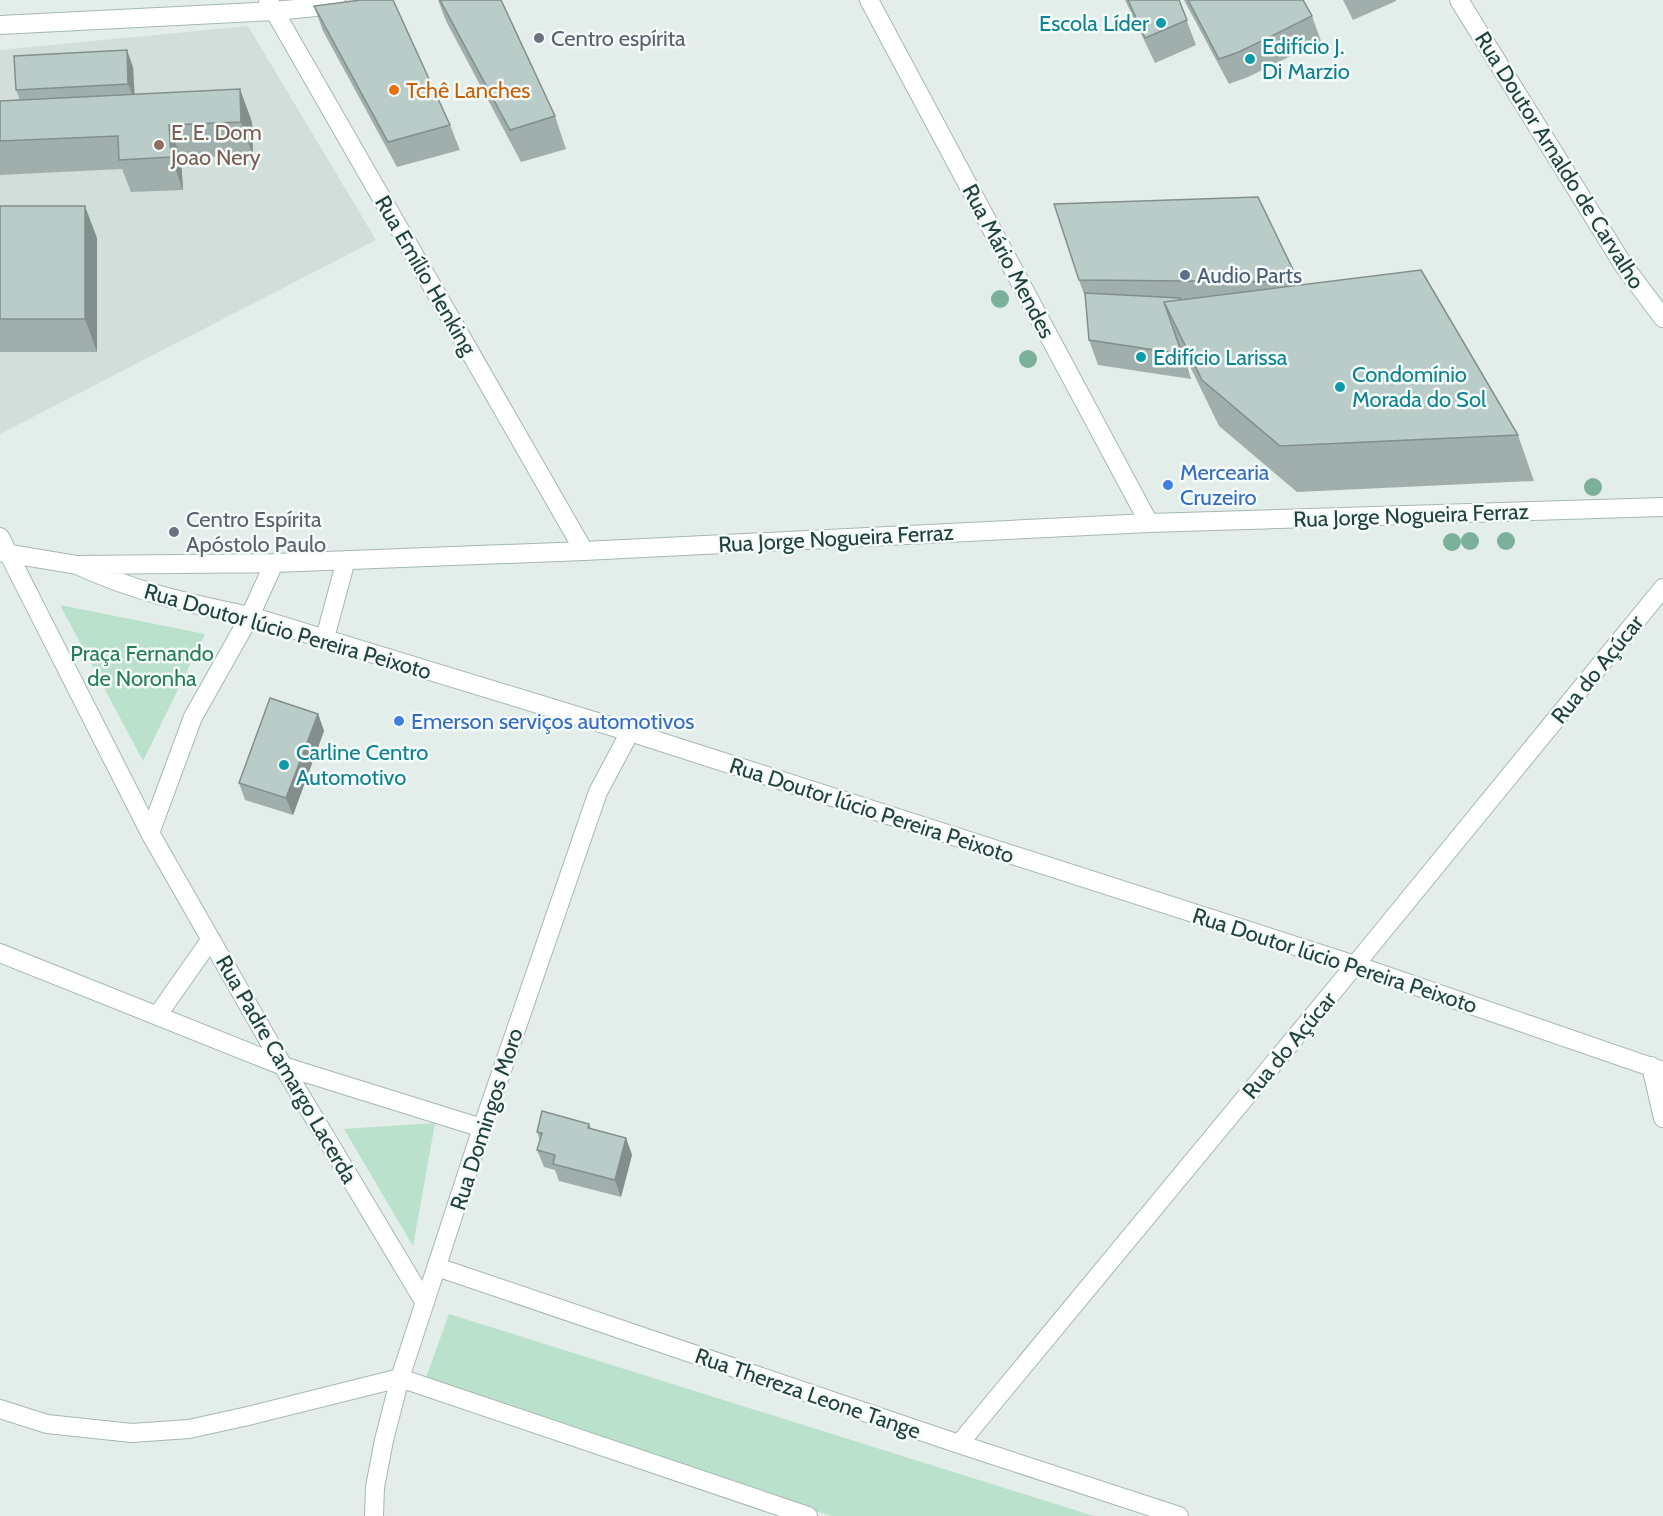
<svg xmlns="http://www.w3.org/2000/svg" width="1663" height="1516" font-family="Cabin,sans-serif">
<rect width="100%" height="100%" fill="#e3eeeb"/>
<!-- built -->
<path fill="#d1deda" d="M248 26 376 240 0 434V50Z"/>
<!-- green -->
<path fill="#b9e1cb" d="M60 605 205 634 143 761Z
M435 1123 413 1246 344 1129Z
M449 1314 1094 1516H831L424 1383Z"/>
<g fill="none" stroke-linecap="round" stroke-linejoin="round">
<!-- minor casing -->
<g stroke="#a5b7b4" stroke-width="20">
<path id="minor" d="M268 0 584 551
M869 0 1149 523
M1459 0 1624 266 1663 318
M0 25 274 11 337 5
M0 537 150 833 283 1066 425 1303
M0 552 77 565 274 563 584 551 1149 523 1663 507
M77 565C133 591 190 604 250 616L630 732 1355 965 1663 1071
M325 638 346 560
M150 833 193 717 250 616 274 563
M0 953 283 1066 482 1128
M157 1016 211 939
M1651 1066 1663 1118
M437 1267 959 1444 1179 1516
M0 1409 47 1424 132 1433 189 1429 248 1416 400 1378 808 1516
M959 1444 1355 965 1663 588
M374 1516 375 1487 384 1440 400 1378 482 1128 598 792 630 732"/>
</g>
<!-- minor -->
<use href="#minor" stroke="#fff" stroke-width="18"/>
</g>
<!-- trees -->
<g fill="#7bb09a">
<circle cx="1000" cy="299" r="9"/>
<circle cx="1028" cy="359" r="9"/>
<circle cx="1593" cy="487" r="9"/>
<circle cx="1470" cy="541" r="9"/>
<circle cx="1506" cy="541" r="9"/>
<circle cx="1452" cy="542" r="9"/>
</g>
<!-- wall -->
<path fill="#a0afac" d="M438 0H501L555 116 566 149 521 162 446 21Z
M1125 0H1179L1196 45 1155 63Z
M1184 0H1303L1312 16 1321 41 1248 77 1229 84Z
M1343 0H1396V1L1353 20Z
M314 6 450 125 460 150 397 167 323 31Z
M133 67 134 95 252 122 253 155 181 158 183 190 131 192 122 169 0 175V101L20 100 16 90Z
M0 206 97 238V352H0Z
M1079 280 1299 282 1300 285 1518 435 1534 481 1297 492 1219 426 1181 348 1191 379 1098 365 1089 340 1085 297Z
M318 714 324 731 293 815 245 800 239 783Z
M589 1124 591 1128 626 1138 632 1155 621 1197 559 1181 555 1170 544 1167 537 1150 540 1140 537 1132Z"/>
<!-- shaded-wall -->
<path fill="#828f8c" d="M127 50 133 67 135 101 128 84Z
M240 89 252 122 253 155 241 122Z
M169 125 181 158 183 190 171 157Z
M85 206 97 238V352L85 319Z
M1172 323 1181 348 1191 379 1182 354Z
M318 714 324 731 293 815 286 798Z
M626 1138 632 1155 621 1197 615 1180Z"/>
<!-- building -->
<path fill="#baccc8" stroke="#828f8c" stroke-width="1.5" d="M361 0H393L450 125 388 142 314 6Z
M440 0H501L555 116 510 130Z
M1128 0H1179L1187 20 1145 38Z
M1188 0H1303L1312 16 1239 52 1219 59Z
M127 50 128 84 16 90 14 56Z
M240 89 241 122 169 125 171 157 119 160 118 136 0 141V101Z
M1258 197 1299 282 1079 280 1054 204Z
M0 206H85V319H0Z
M1421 270 1518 435 1280 446 1202 380 1164 302Z
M1085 293 1180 298 1179 300 1164 302 1182 354 1089 340Z
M270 698 318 714 286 798 239 783Z
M542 1111 589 1124 588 1128 626 1138 615 1180 553 1164 555 1155 537 1150 542 1133 537 1132Z"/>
<!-- markers -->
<g fill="#0f9aa8" stroke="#f4faf8" stroke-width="2">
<circle cx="1161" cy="23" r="6"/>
<circle cx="1250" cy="59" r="6"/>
<circle cx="1141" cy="357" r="6"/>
<circle cx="1340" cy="387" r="6"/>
<circle cx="284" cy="765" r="6"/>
</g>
<g fill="#6b7280" stroke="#f4faf8" stroke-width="2">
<circle cx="539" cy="38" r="6"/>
<circle cx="174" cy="532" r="6"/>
</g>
<circle fill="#e8710a" stroke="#f4faf8" stroke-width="2" cx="394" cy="90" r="6"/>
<circle fill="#8d6e63" stroke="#f4faf8" stroke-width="2" cx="159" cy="145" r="6"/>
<circle fill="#5c6f8a" stroke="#f4faf8" stroke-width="2" cx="1185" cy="275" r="6"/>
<g fill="#3f7fe0" stroke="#f4faf8" stroke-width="2">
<circle cx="1168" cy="485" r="6"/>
<circle cx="399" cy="721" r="6"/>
</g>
<g text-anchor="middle" stroke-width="5" stroke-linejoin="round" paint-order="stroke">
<!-- culture labels -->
<g font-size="22" fill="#0d838f" stroke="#f4faf8" text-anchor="start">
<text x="1149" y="31" text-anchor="end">Escola Líder</text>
<text x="1262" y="54">Edifício J.<tspan x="1262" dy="25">Di Marzio</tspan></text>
<text x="1153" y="365">Edifício Larissa</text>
<text x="1352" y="382">Condomínio<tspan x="1352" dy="25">Morada do Sol</tspan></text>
<text x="296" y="760">Carline Centro<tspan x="296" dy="25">Automotivo</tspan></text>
</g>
<!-- worship labels -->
<g font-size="22" fill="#5b616d" stroke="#f4faf8" text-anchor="start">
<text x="551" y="46">Centro espírita</text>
<text x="186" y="527">Centro Espírita<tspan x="186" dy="25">Apóstolo Paulo</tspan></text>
</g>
<!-- food labels -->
<g font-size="22" fill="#c56008" stroke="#f4faf8" text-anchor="start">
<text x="406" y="98">Tchê Lanches</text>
</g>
<!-- education labels -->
<g font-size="22" fill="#785e54" stroke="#f4faf8" text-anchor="start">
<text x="171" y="140">E. E. Dom<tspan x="171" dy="25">Joao Nery</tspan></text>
</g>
<!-- street labels -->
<g font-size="22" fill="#20413e" stroke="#f4faf8">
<text transform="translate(1560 160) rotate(58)" y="8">Rua Doutor Arnaldo de Carvalho</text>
<text transform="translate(1009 261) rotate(62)" y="8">Rua Mário Mendes</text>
<text transform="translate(426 275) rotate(60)" y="8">Rua Emílio Henking</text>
<text transform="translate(1411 515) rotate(-2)" y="8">Rua Jorge Nogueira Ferraz</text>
<text transform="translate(836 538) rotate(-3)" y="8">Rua Jorge Nogueira Ferraz</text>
<text transform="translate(288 631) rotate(16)" y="8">Rua Doutor lúcio Pereira Peixoto</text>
<text transform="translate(1597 669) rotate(-51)" y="8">Rua do Açúcar</text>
<text transform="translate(872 810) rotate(18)" y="8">Rua Doutor lúcio Pereira Peixoto</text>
<text transform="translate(1335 960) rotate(18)" y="8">Rua Doutor lúcio Pereira Peixoto</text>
<text transform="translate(1289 1045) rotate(-50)" y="8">Rua do Açúcar</text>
<text transform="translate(287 1069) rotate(60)" y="8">Rua Padre Camargo Lacerda</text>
<text transform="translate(486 1119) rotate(-72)" y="8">Rua Domingos Moro</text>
<text transform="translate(808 1393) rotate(19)" y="8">Rua Thereza Leone Tange</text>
</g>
<!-- service labels -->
<g font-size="22" fill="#4e5e75" stroke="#f4faf8" text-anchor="start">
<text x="1197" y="283">Audio Parts</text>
</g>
<!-- shop labels -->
<g font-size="22" fill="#366cbe" stroke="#f4faf8" text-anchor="start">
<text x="1180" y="480">Mercearia<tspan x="1180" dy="25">Cruzeiro</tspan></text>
<text x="411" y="729">Emerson serviços automotivos</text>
</g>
<!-- park labels -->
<g font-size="22" fill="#267d57" stroke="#f4faf8">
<text x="142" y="661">Praça Fernando<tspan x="142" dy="25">de Noronha</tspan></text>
</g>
</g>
</svg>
